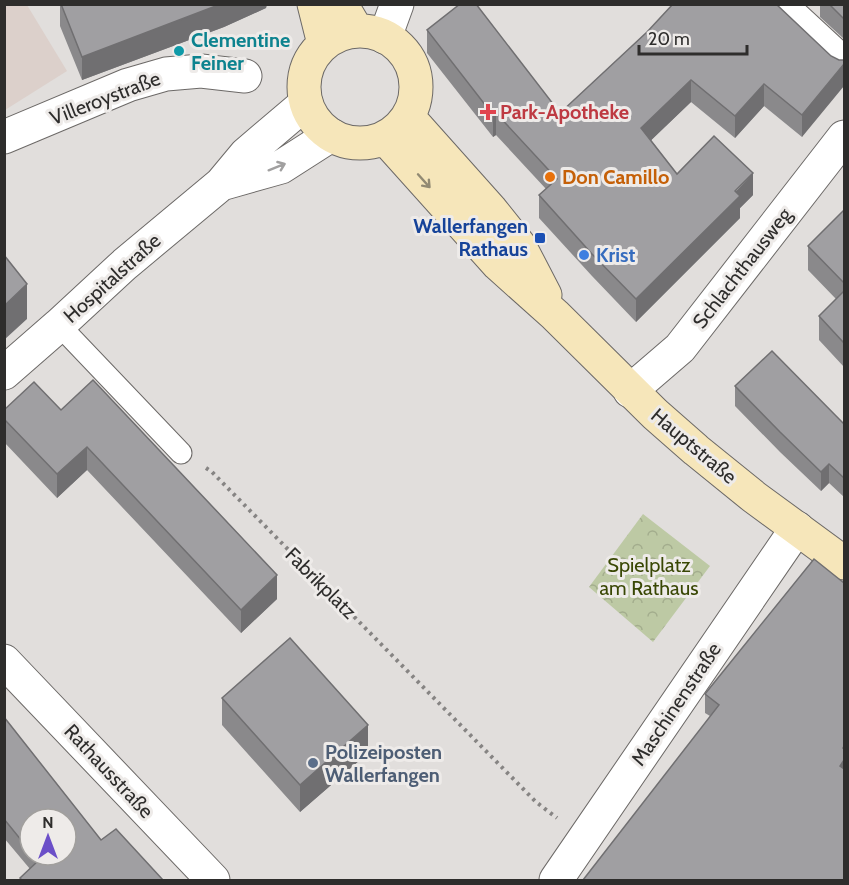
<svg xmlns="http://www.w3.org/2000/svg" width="849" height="885" font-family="Cabin,sans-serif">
<defs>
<pattern id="forest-crowns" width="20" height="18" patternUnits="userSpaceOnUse" patternTransform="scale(1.5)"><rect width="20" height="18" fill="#bdc9a4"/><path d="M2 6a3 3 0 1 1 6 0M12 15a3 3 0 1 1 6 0" fill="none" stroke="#a3ad8d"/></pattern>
</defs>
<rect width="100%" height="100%" fill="#e1dedc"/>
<!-- built -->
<path fill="#dcd0cb" d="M5 4 27 5 67 71 5 110Z"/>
<!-- forest -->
<path fill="url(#forest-crowns)" d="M643 514 710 566 653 642 589 587Z"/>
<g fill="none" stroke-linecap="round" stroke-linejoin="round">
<!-- service casing -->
<g stroke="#6c6967" stroke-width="23">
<path id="service" d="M59 325 181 453"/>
</g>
<!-- minor casing -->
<g stroke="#6c6967" stroke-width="35">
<path id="minor" d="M779 4 844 64
M385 37 397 4
M4 137 128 85 166 74 201 71 245 76
M221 184 281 167 331 135
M4 373 59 325 125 264 221 184 246 154 306 103
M630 391 680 348 844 137
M4 661 213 880
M556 880 797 528"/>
</g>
<!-- secondary casing -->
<g stroke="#6c6967" stroke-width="35">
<path id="secondary" d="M314 4 324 44
M341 4 357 31
M304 87a56 56 0 1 1 112 0a56 56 0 1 1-112 0Z
M408 117 491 210 519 245 545 295
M385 138 498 264 555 315 655 414 696 450 754 497 844 563"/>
</g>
<!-- path -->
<path stroke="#868483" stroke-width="4" stroke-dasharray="3 4.5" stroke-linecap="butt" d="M206 468 212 472 536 802 557 818"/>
<!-- service -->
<use href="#service" stroke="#fff" stroke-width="21"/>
<!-- minor -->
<use href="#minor" stroke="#fff" stroke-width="33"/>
<!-- secondary -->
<use href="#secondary" stroke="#f6e6ba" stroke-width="33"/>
</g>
<!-- wall -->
<path fill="#8a898b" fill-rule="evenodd" d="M60 4H267L266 8 224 27 82 80 60 26Z
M820 4H844V39L820 17Z
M427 30 560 113 647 32 831 56 802 137 764 106 735 138 691 102 651 140 677 174 753 195 740 208V218L636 322 592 276 539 218V195L546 189 496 135 493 137 427 53Z
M844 210V367L819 340V316L836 299 808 270V246Z
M735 386 844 424V497L829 483 821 491 780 452 735 406Z
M4 410H61L277 599 241 633 87 470 57 498 4 442Z
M844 583 710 716 705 713V694Z
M222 698 368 753 300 812 222 725Z
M4 717 101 840 163 880H20V878L30 869 4 838ZM30 819 66 855H30Z"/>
<!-- shaded-wall -->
<path fill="#706f71" d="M221 4H267L266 8 224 27 82 80V57Z
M844 64V86L802 137V115Z
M691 80V102L641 150V128Z
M764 84V106L735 138V116Z
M496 113V135L493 137V115Z
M753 173V195L740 208V218L636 322V299Z
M27 284V319L4 340V306Z
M87 447V470L57 498V474Z
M829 464V483L821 491V472Z
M277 575V599L241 633V610Z
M368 725V753L300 812V785Z
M844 746V779L840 766 843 748Z"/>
<!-- building -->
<path fill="#a09fa2" stroke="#706f71" stroke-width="1.5" d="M61 4H221L82 57Z
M460 4H476L560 113 647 32 673 4H776L831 56 839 60H844V64L802 115 764 84 735 116 691 80 641 128 677 174 714 136 753 173 735 191 740 196 636 299 592 254 539 195 557 179 496 113 493 115 427 30Z
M829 4H844V19Z
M844 210V283L808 246Z
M4 255 27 284 4 306Z
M844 291V343L819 316Z
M772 351 844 424V478L829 464 821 472 780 432 735 386Z
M93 380 277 575 241 610 87 447 57 474 4 419V410L34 382 61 410Z
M814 559 844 583V746L843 748 844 749V760L840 766 844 769V880H583L719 705 705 694Z
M290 638 368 725 300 785 222 698Z
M4 717 101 840 116 829 163 880H22L20 878 38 861 33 855H66V819H30V851L4 819Z"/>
<!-- one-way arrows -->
<defs><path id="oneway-shaft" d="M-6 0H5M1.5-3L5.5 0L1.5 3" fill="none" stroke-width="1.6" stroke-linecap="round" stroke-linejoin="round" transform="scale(1.5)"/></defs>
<use stroke="#a1a0a0" href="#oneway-shaft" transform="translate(277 167) rotate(-22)"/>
<use stroke="#928a73" href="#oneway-shaft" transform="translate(424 181) rotate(48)"/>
<!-- markers -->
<circle fill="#0f9aa8" stroke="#eeebe9" stroke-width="2" cx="179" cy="51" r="6"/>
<path fill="#e0444e" stroke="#eeebe9" stroke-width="2" d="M485 103h6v6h6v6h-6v6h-6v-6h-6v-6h6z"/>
<circle fill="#e8710a" stroke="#eeebe9" stroke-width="2" cx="550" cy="177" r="6"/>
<rect fill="#1a4fb4" stroke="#eeebe9" stroke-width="2" x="534" y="232" width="12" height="12" rx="3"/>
<circle fill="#3f7fe0" stroke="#eeebe9" stroke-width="2" cx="584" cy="255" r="6"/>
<circle fill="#5c6f8a" stroke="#eeebe9" stroke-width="2" cx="313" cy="763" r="6"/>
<g text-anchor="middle" stroke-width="6" stroke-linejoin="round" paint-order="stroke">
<!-- culture labels -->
<g font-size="20" font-weight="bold" fill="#0d838f" stroke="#eeebe9" text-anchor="start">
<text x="191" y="47">Clementine<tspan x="191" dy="23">Feiner</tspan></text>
</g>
<!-- street labels -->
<g font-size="20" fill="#2e2d2c" stroke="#eeebe9">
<text transform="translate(105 98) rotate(-21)" y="7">Villeroystraße</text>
<text transform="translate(742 268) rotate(-52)" y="7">Schlachthausweg</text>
<text transform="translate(112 278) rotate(-42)" y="7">Hospitalstraße</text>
<text transform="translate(694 446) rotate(40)" y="7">Hauptstraße</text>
<text transform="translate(321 583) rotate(45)" y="7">Fabrikplatz</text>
<text transform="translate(676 704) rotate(-56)" y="7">Maschinenstraße</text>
<text transform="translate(109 771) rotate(47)" y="7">Rathausstraße</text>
</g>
<!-- health labels -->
<g font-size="20" font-weight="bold" fill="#be3a42" stroke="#eeebe9" text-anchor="start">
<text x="500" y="119">Park-Apotheke</text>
</g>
<!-- food labels -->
<g font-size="20" font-weight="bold" fill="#c56008" stroke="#eeebe9" text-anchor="start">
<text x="562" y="184">Don Camillo</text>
</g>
<!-- transit labels -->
<g font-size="20" font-weight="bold" fill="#164399" stroke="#eeebe9" text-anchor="end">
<text x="528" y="233">Wallerfangen<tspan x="528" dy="23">Rathaus</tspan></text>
</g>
<!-- shop labels -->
<g font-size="20" font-weight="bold" fill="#366cbe" stroke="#eeebe9" text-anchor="start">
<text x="596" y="262">Krist</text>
</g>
<!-- park labels -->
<g font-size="20" fill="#394704" stroke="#eeebe9">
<text x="649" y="572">Spielplatz<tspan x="649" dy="23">am Rathaus</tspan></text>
</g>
<!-- service labels -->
<g font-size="20" font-weight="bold" fill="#4e5e75" stroke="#eeebe9" text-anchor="start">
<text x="325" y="759">Polizeiposten<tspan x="325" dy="23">Wallerfangen</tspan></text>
</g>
</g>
<!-- border -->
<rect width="849" height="885" fill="none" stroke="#2e2d2c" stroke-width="12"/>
<!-- north arrow -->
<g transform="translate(48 837)"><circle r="28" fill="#eeebe9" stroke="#a19f9d" stroke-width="1.5"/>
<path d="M0-4.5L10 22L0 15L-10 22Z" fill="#6b4fc8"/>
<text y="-9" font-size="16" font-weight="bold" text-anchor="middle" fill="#2e2d2c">N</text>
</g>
<!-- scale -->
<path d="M639 45v9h108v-9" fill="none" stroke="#2e2d2c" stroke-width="3"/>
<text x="648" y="45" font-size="18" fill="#2e2d2c" stroke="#eeebe9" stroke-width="4.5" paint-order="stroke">20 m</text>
</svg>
